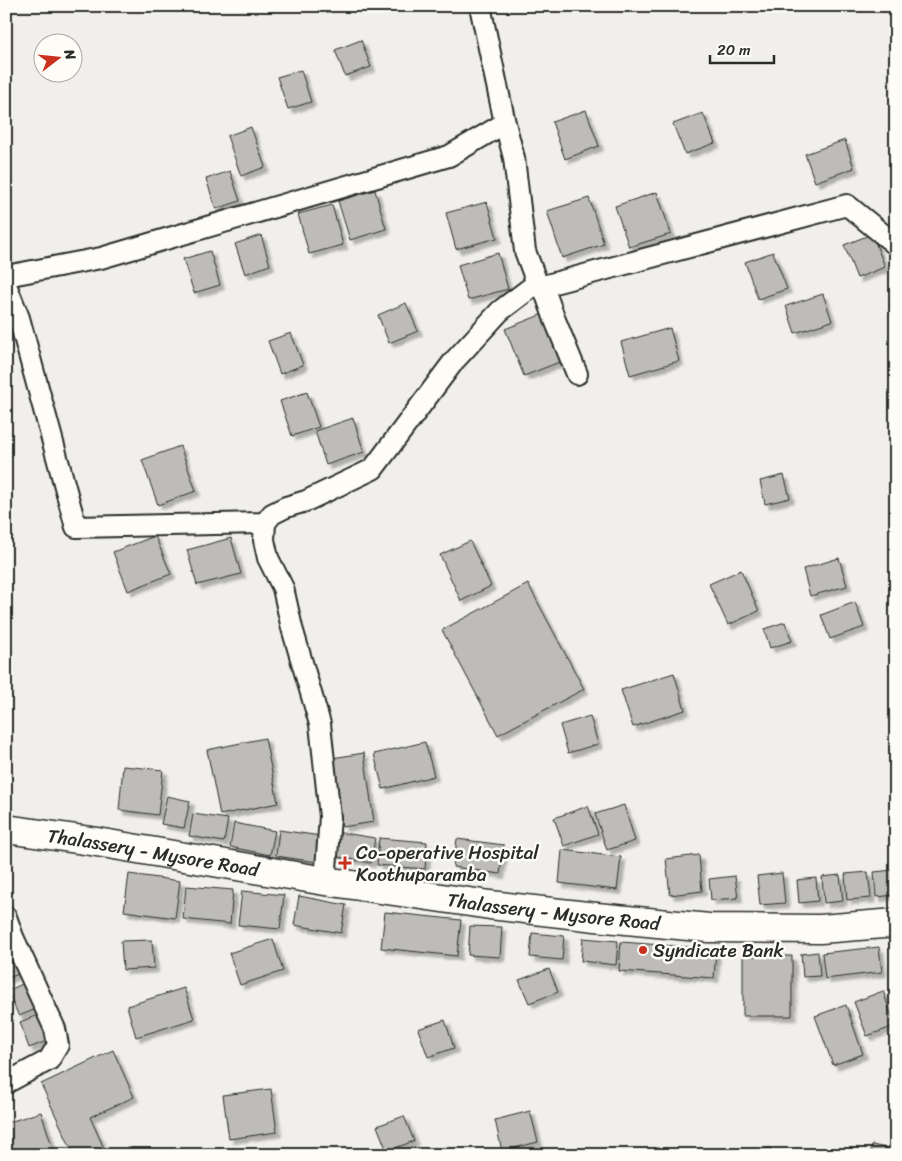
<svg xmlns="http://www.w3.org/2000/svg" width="902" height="1161" font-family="Sriracha,sans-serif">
<defs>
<filter id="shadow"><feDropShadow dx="4.5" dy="4.5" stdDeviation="1" flood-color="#0004"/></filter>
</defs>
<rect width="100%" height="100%" fill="#f0efeb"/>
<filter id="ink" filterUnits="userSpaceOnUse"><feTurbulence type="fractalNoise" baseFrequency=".02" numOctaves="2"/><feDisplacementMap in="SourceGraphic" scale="10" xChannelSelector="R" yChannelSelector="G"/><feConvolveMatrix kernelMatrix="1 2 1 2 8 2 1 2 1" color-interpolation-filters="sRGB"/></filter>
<g filter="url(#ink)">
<!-- building -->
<path fill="#bdbcb8" stroke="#2b2b2b" filter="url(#shadow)" d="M361 40 371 67 345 76 335 50Z
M301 70 311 102 288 109 277 77Z
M586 110 599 146 565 159 552 122Z
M703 113 715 143 685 154 673 124Z
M251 127 265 167 241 176 227 136Z
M845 140 854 168 815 182 805 154Z
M230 171 240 201 216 209 206 179Z
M375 190 386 229 350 240 338 201Z
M657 192 671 234 629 247 615 206Z
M589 198 604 244 562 258 547 211Z
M487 202 497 238 456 249 446 213Z
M332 205 343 245 309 254 298 214Z
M872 234 885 267 857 278 844 245Z
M261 235 270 265 245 274 235 244Z
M210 251 220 285 194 293 183 259Z
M773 252 787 289 758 299 745 262Z
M498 253 508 289 468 300 458 265Z
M823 294 832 321 795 333 786 306Z
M406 303 418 331 389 343 378 315Z
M543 314 562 361 524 376 505 329Z
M670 328 679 361 630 375 621 342Z
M291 333 303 365 280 374 268 341Z
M307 392 319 427 292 436 280 401Z
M353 418 364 452 326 465 315 431Z
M180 446 196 491 158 505 142 460Z
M784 475 790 498 765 504 760 481Z
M155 536 171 574 128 591 113 552Z
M231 538 241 574 197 585 187 550Z
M470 541 491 586 461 601 440 555Z
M839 558 847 586 810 596 803 569Z
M741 570 759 611 728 625 709 584Z
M528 584 584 689 498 735 442 630Z
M855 602 864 627 830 639 821 615Z
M785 622 792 641 770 648 764 629Z
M674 673 685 710 633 727 621 690Z
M590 716 598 744 568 753 560 725Z
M265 738 278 803 220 815 207 750Z
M425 742 434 776 383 789 374 754Z
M364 753 374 822 342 827 332 758Z
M123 766 163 770 158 815 119 810Z
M167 796 190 801 184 828 161 824Z
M624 805 635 841 607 850 595 814Z
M588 806 598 834 564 846 554 818Z
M193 814 228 819 224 842 189 836Z
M234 823 275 831 270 855 230 847Z
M279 830 321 836 317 862 276 856Z
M337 832 375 838 371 863 333 856Z
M379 838 427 842 425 869 377 865Z
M457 839 504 845 500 874 453 867Z
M562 850 621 857 617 890 559 883Z
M699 855 702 891 670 895 666 859Z
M893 870 895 895 876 897 874 872Z
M868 872 871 898 847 900 845 874Z
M782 873 785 903 760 905 757 876Z
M129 874 180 881 175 918 124 911Z
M840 875 843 901 824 903 822 877Z
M735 876 738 898 711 900 709 879Z
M816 878 818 901 799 903 797 880Z
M186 886 233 890 230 924 183 919Z
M242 891 284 895 280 929 238 925Z
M299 896 346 905 341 933 294 925Z
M385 912 461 920 457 956 381 948Z
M470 926 502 927 500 957 468 955Z
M532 933 564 936 562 960 530 957Z
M583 938 618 941 616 965 581 961Z
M273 939 283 971 240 985 229 953Z
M152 940 154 968 123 970 121 941Z
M621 942 716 949 714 978 619 971Z
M12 947 23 972 6 979V950Z
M879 947 882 972 825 979 822 953Z
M818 952 820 976 803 977 801 954Z
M743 956H792V1016H743Z
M549 969 558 992 529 1003 519 980Z
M29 981 41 1007 19 1016 7 991Z
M184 988 194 1019 136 1037 127 1006Z
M883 991 895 1026 867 1036 854 1002Z
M846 1005 863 1054 833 1065 815 1016Z
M40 1014 49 1040 29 1048 20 1022Z
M445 1020 454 1048 428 1057 418 1029Z
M113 1050 134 1097 90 1117 107 1155H74L41 1084Z
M271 1089 277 1132 229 1139 223 1095Z
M530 1111 538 1142 502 1151 495 1120Z
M41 1112 55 1155H6V1123Z
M404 1116 414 1141 387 1151 377 1126Z
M872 1145 896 1150 895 1155H870Z
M770 1148 772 1155H738Z"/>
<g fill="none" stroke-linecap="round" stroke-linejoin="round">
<!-- minor casing -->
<g stroke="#2b2b2b" stroke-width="24">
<path id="minor" d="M480 6 505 123
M6 276 101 258 449 156 505 123 514 158 525 251 537 283 543 286 555 320 577 374
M6 285 19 318 76 527 265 523
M543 286 847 205 896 245
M325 881 330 817 320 724 292 628 283 588 268 558 264 540 265 523 272 514 286 507 306 501 373 469 454 361 500 311 537 283
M6 917 13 937 6 940
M6 1083 49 1060 58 1045 55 1029 13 937"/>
</g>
<!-- primary casing -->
<g stroke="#2b2b2b" stroke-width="31">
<g id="primary">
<path id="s1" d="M6 829 91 841 325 881 490 905 596 917 709 928 820 929 896 923"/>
</g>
</g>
<!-- minor -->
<use href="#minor" stroke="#fdfcf7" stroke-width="20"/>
<!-- primary -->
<use href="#primary" stroke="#fdfcf7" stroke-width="28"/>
</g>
</g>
<!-- markers -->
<g fill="#c8321e" stroke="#fdfcf7" stroke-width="2">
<path d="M342.5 855.5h5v5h5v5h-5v5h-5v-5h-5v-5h5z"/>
<circle cx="643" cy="950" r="5"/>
</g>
<g text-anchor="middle" stroke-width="5" stroke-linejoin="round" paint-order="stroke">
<!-- street labels -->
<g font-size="19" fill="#2b2b2b" stroke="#fdfcf7">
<text dy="7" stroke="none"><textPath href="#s1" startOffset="149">Thalassery - Mysore Road</textPath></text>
<text dy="7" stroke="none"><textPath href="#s1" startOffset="554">Thalassery - Mysore Road</textPath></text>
</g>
<!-- poi labels -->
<g font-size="19" fill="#2b2b2b" stroke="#fdfcf7" text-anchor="start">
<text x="356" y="859">Co-operative Hospital<tspan x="356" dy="22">Koothuparamba</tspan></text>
<text x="653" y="957">Syndicate Bank</text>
</g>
</g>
<!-- margin -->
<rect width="902" height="1161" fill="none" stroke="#fdfcf7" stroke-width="25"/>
<rect x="12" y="12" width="877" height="1136" fill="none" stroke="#2b2b2b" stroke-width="2" filter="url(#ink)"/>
<!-- north arrow -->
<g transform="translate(58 58) rotate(74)"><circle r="24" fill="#fdfcf7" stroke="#a9a8a5"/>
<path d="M0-4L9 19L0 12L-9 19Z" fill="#c8321e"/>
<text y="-8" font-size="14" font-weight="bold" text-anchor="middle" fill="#2b2b2b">N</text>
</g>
<!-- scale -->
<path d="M710 55v8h64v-8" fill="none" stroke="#2b2b2b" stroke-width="2.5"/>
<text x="717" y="55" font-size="15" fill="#2b2b2b" stroke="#fdfcf7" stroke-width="4" paint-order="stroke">20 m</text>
</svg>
